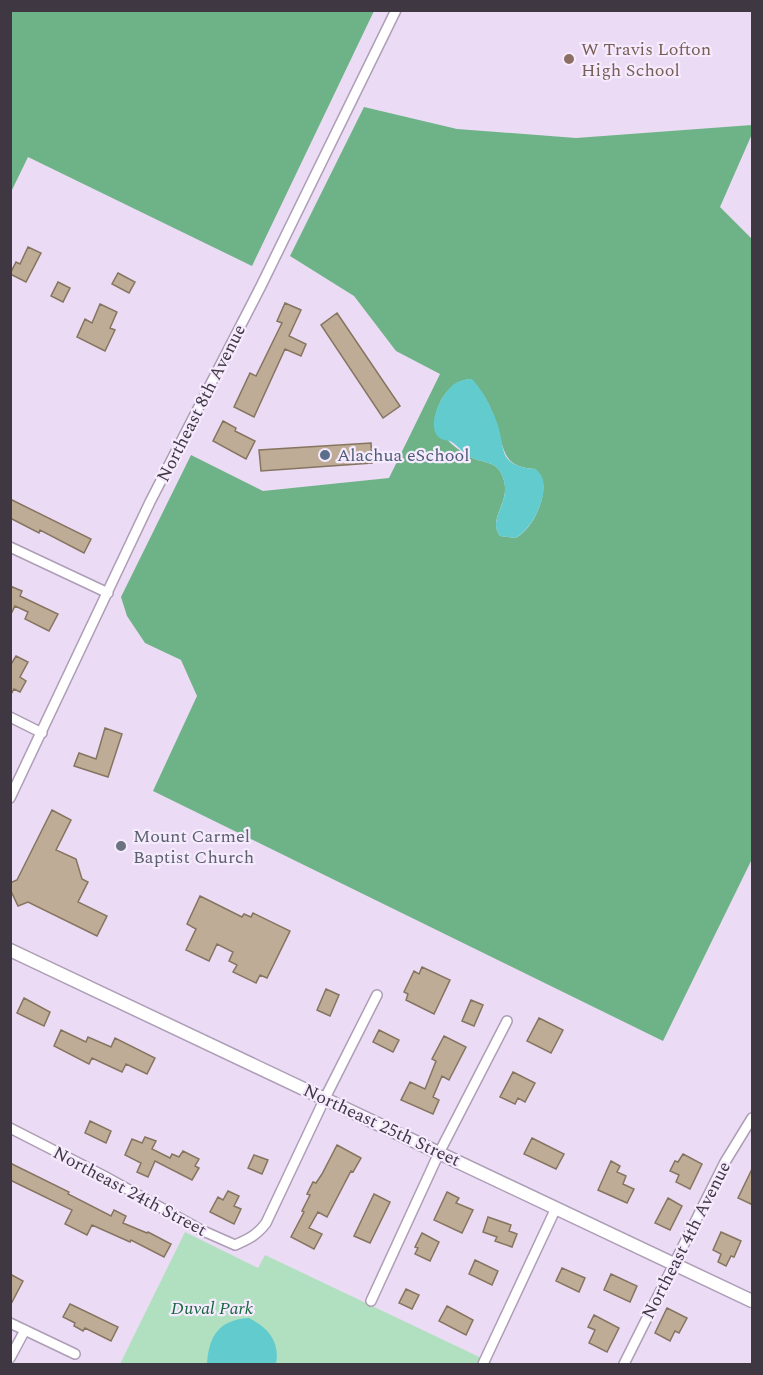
<svg xmlns="http://www.w3.org/2000/svg" width="763" height="1375" font-family="Spectral,serif">
<rect width="100%" height="100%" fill="#ebdbf4"/>
<!-- green -->
<path fill="#b1e0c1" d="M185 1232 258 1268 265 1255 494 1364H120Z"/>
<!-- forest -->
<path fill="#6db387" fill-rule="evenodd" d="M11 10H374V11L252 266 28 157 11 192Z
M364 107 457 129 576 138 752 125V134L720 207 752 239V859L663 1041 153 791 197 696 181 660 145 643 127 616 121 597 191 455 263 491 389 478 440 374 396 351 354 296 290 256ZM469 379C483 390 491 406 496 423 505 449 501 467 535 469 537 471 539 473 541 476 550 494 532 531 515 538L500 536C486 517 514 502 502 475 496 461 484 463 472 458 458 451 443 437 434 425 436 404 447 383 469 379Z"/>
<!-- water -->
<path fill="#62cbce" d="M469 379H472C483 391 490 405 496 420 507 448 495 465 535 469 557 483 533 530 515 538L500 536C486 518 514 502 502 475 496 461 484 463 472 458 463 454 458 445 450 441 447 440 443 440 441 439 423 428 443 390 456 383 460 380 465 380 469 379Z
M249 1318C269 1328 280 1342 276 1364H207C209 1335 219 1320 249 1318Z"/>
<!-- building -->
<path fill="#beac96" stroke="#85745f" stroke-width="1.5" d="M28 247 41 253 26 282 10 274 16 262 20 264Z
M118 273 135 282 129 293 112 284Z
M58 282 70 288 63 302 51 296Z
M285 303 301 310 289 336 306 344 301 356 285 349 254 417 234 407 250 373 256 376 282 323 277 321Z
M100 304 117 312 110 328 115 330 105 351 77 337 85 319 92 323Z
M337 313 400 406 383 418 321 325Z
M223 421 236 428 235 431 255 441 246 459 213 441Z
M371 443 372 463 261 471 259 450Z
M10 499 91 539 84 553 40 530 39 533 10 518Z
M10 586 22 591 20 596 58 614 49 631 25 619 28 612 15 606 10 616Z
M16 656 28 662 20 677 26 681 20 692 14 689 10 696V666Z
M105 728 122 734 108 777 74 766 79 753 96 759Z
M52 810 71 820 56 850 76 859 82 879 88 882 78 902 107 916 97 936 28 902 18 906 10 889V883L17 880Z
M200 896 242 917 244 914 251 917 253 913 290 931 267 978 260 975 256 983 233 972 237 965 229 961 233 952 217 944 209 961 186 950 196 929 187 924Z
M422 967 450 980 434 1014 406 1000 408 994 404 992 414 971 419 974Z
M326 989 339 995 330 1016 317 1010Z
M24 998 50 1012 44 1026 17 1013Z
M471 1000 483 1005 474 1026 462 1021Z
M539 1018 563 1030 551 1053 527 1041Z
M61 1030 86 1042 88 1037 111 1047 115 1038 155 1058 147 1074 126 1064 122 1072 92 1058 89 1064 54 1046Z
M379 1030 399 1040 393 1052 373 1042Z
M444 1036 466 1047 449 1080 442 1076 433 1097 439 1100 433 1114 401 1100 410 1082 425 1089 436 1061 432 1059Z
M513 1072 535 1083 525 1102 518 1098 515 1104 500 1097Z
M90 1121 111 1131 106 1143 85 1133Z
M145 1137 156 1141 152 1149 170 1158 172 1154 179 1157 183 1151 199 1159 195 1166 199 1168 192 1180 155 1161 148 1177 137 1172 141 1163 125 1155 132 1139 142 1143Z
M532 1138 564 1154 556 1169 524 1154Z
M337 1145 361 1158 353 1172 351 1171 327 1217 318 1212 309 1228 322 1234 314 1249 291 1237 304 1212 302 1211 310 1195 307 1194 313 1182 316 1183 322 1174Z
M683 1154 702 1164 690 1189 676 1182 679 1175 670 1171 675 1161 678 1162Z
M254 1155 268 1160 262 1174 248 1168Z
M611 1161 620 1166 617 1172 626 1176 623 1184 634 1189 627 1203 598 1190Z
M10 1163 69 1192 68 1194 111 1216 114 1210 126 1216 123 1223 147 1233 148 1232 171 1244 164 1257 131 1240 130 1242 92 1225 87 1235 65 1224 72 1210 10 1180Z
M753 1167V1205L738 1198Z
M228 1191 239 1196 234 1206 241 1209 234 1224 210 1212 218 1197 223 1200Z
M447 1192 459 1198 456 1203 473 1210 462 1233 434 1220Z
M374 1194 390 1202 370 1243 354 1236Z
M668 1198 682 1206 670 1230 655 1223Z
M488 1217 511 1225 509 1231 517 1234 512 1247 495 1241 497 1237 483 1232Z
M721 1232 741 1241 734 1257 731 1256 726 1266 718 1262 721 1254 713 1250Z
M422 1233 439 1242 430 1261 415 1254 418 1248 415 1247Z
M475 1260 498 1271 492 1285 469 1274Z
M562 1268 585 1278 579 1292 556 1281Z
M10 1274 23 1281 10 1306Z
M611 1274 637 1286 630 1302 604 1290Z
M406 1289 419 1295 412 1309 399 1303Z
M70 1304 118 1327 111 1341 85 1328 83 1331 74 1326 75 1323 63 1317Z
M447 1306 473 1320 466 1335 439 1321Z
M667 1308 687 1318 679 1333 675 1331 670 1341 655 1333Z
M594 1315 619 1328 607 1352 589 1343 595 1330 588 1327Z"/>
<g fill="none" stroke-linecap="round" stroke-linejoin="round">
<!-- minor casing -->
<g stroke="#ad9eb6" stroke-width="12">
<path id="minor" d="M10 547 108 593
M10 717 42 733
M10 798 150 502 261 286 396 10
M10 1128 104 1176 201 1230 235 1245C249 1239 257 1235 266 1223L325 1098 377 995
M371 1301 439 1153 507 1021
M10 1323 75 1354
M10 1358 25 1330
M483 1364 556 1208
M624 1364 725 1162 752 1118"/>
</g>
<!-- tertiary casing -->
<g stroke="#ad9eb6" stroke-width="15">
<path id="tertiary" d="M10 950 752 1301"/>
</g>
<!-- minor -->
<use href="#minor" stroke="#fff" stroke-width="9"/>
<!-- tertiary -->
<use href="#tertiary" stroke="#fff" stroke-width="12"/>
</g>
<!-- markers -->
<circle fill="#8d6e63" stroke="#f6eafe" stroke-width="2" cx="569" cy="59" r="6"/>
<circle fill="#5c6f8a" stroke="#f6eafe" stroke-width="2" cx="325" cy="455" r="6"/>
<circle fill="#6b7280" stroke="#f6eafe" stroke-width="2" cx="121" cy="846" r="6"/>
<g text-anchor="middle" stroke-width="4.5" stroke-linejoin="round" paint-order="stroke">
<!-- education labels -->
<g font-size="18" fill="#785e54" stroke="#f6eafe" text-anchor="start">
<text x="581" y="55">W Travis Lofton<tspan x="581" dy="21">High School</tspan></text>
</g>
<!-- street labels -->
<g font-size="18" fill="#3f3842" stroke="#f6eafe">
<text transform="translate(201 403) rotate(-63)" y="6">Northeast 8th Avenue</text>
<text transform="translate(382 1125) rotate(25)" y="6">Northeast 25th Street</text>
<text transform="translate(130 1191) rotate(28)" y="6">Northeast 24th Street</text>
<text transform="translate(686 1240) rotate(-63)" y="6">Northeast 4th Avenue</text>
</g>
<!-- service labels -->
<g font-size="18" fill="#4e5e75" stroke="#f6eafe" text-anchor="start">
<text x="337" y="461">Alachua eSchool</text>
</g>
<!-- worship labels -->
<g font-size="18" fill="#5b616d" stroke="#f6eafe" text-anchor="start">
<text x="133" y="842">Mount Carmel<tspan x="133" dy="21">Baptist Church</tspan></text>
</g>
<!-- park labels -->
<g font-size="18" font-style="italic" fill="#18683f" stroke="#f6eafe">
<text x="212" y="1314">Duval Park</text>
</g>
</g>
<!-- border -->
<rect width="763" height="1375" fill="none" stroke="#3f3842" stroke-width="24"/>
</svg>
